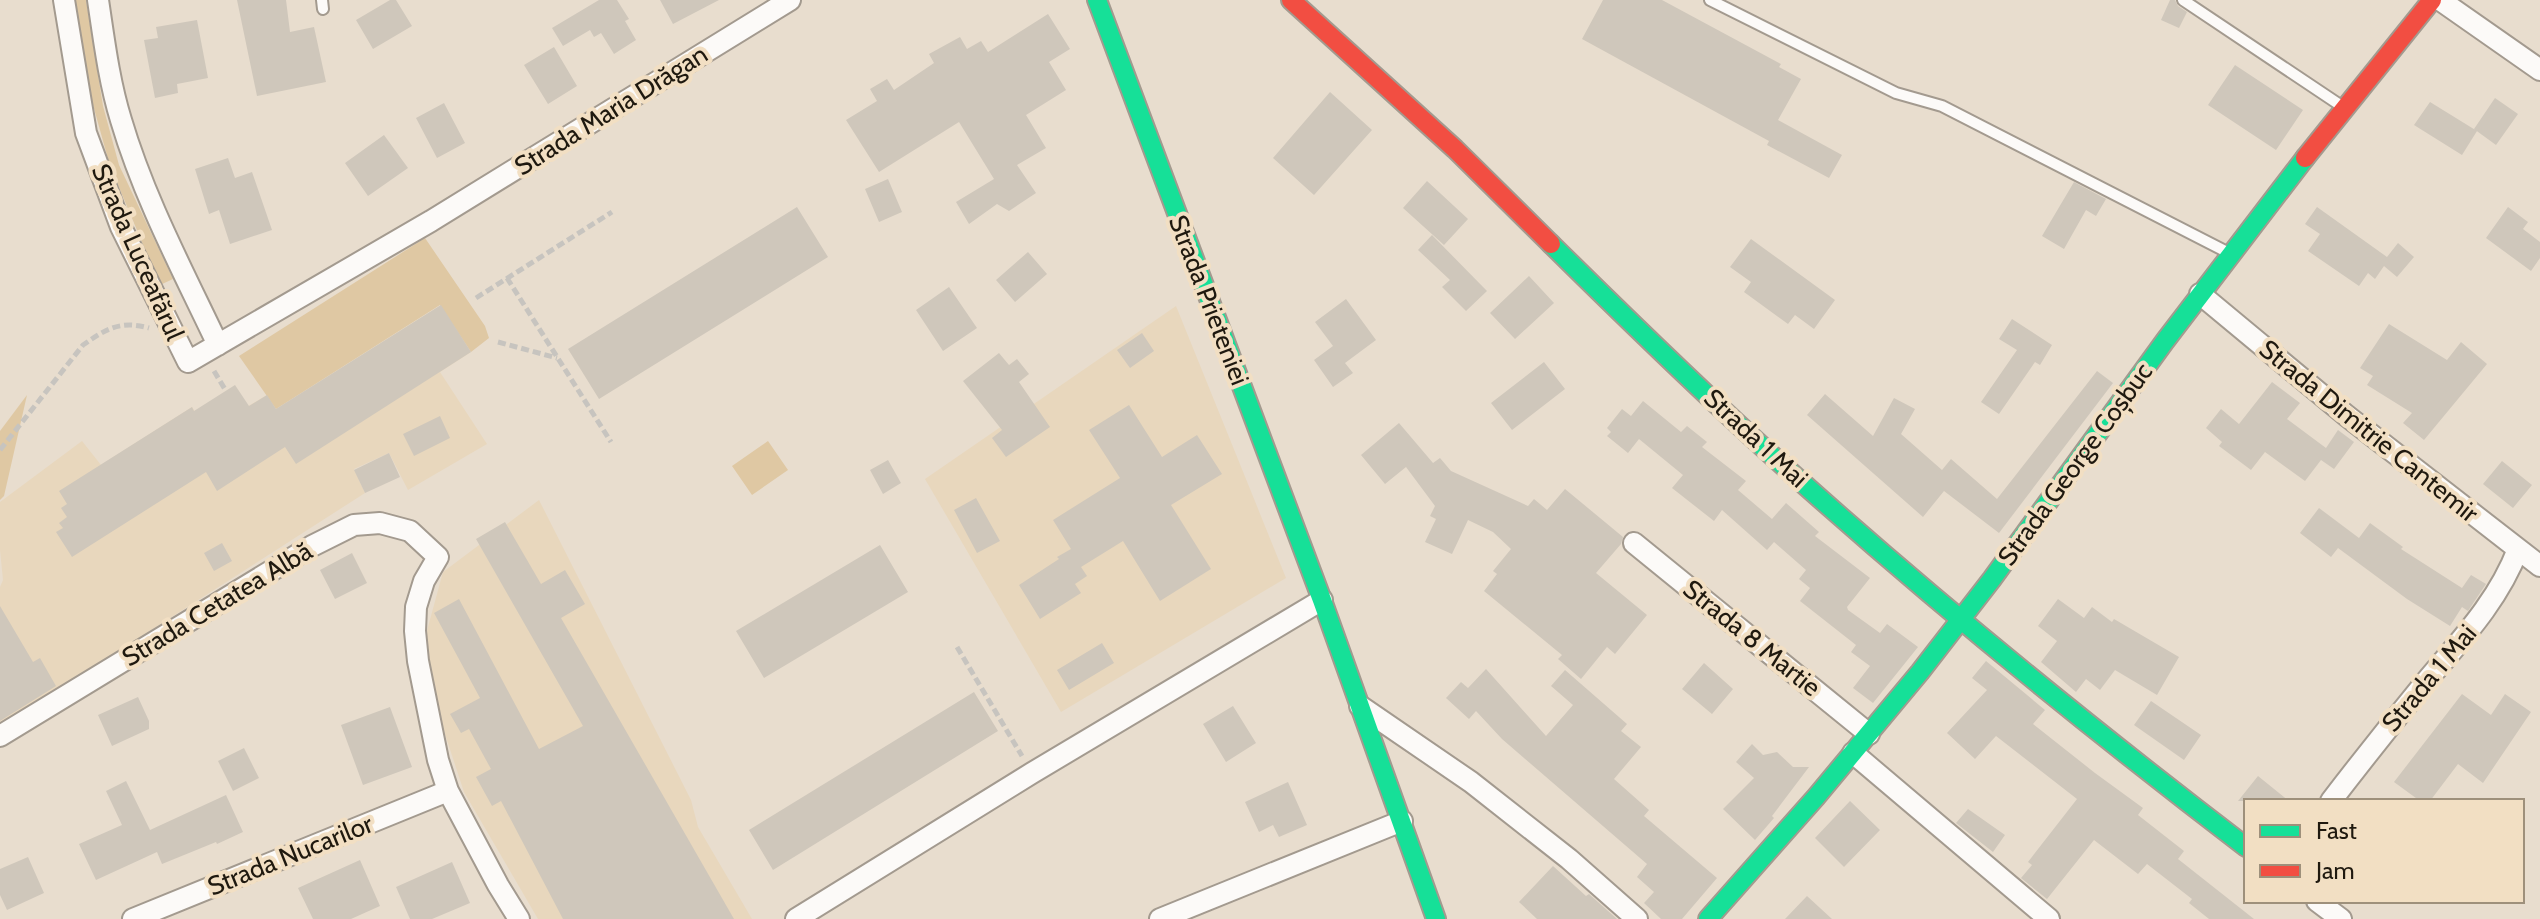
<svg xmlns="http://www.w3.org/2000/svg" width="2540" height="919" font-family="Cabin,sans-serif">
<rect width="100%" height="100%" fill="#e8ddce"/>
<!-- built -->
<path fill="#e8d7bd" d="M441 305 471 352 440 372 487 444 408 490 389 453 354 469 365 493 58 690 0 724V587L3 580 0 550V502L82 441 101 465 192 407 207 431 267 395 276 409Z
M1176 306 1286 578 1061 712 925 479Z
M539 500 691 800 698 827 752 919H538L464 792 444 731 425 638 443 572Z"/>
<!-- green -->
<path fill="#dfc8a3" d="M74 0H86L103 106 119 165 173 279 160 285 110 166 83 69Z
M425 238 485 326 489 338 471 352 440 305 276 409 239 356Z
M27 395 4 496 0 500V431Z
M768 441 788 470 752 495 732 466Z"/>
<!-- building -->
<path fill="#cfc7bb" d="M237 0H286L290 32 314 27 326 82 257 96Z
M390 0H396L412 26 373 49 356 20Z
M599 0H617L629 19 625 21 636 40 614 54 601 33 594 37 590 30 563 46 552 28Z
M660 0H719L673 24Z
M1603 0H1662L1781 64 1779 67 1801 79 1778 120 1842 155 1829 178 1767 145 1769 141 1582 39Z
M2170 0H2175L2178 6 2187 12 2179 28 2161 20Z
M1048 14 1070 49 1049 62 1066 90 1026 115 1046 148 1017 165 1036 193 1009 211 997 204 969 224 956 202 994 179 959 122 879 172 846 120 877 101 870 89 887 79 894 90 934 63 929 54 960 37 967 49 981 41 988 52Z
M197 20 208 78 177 84 178 93 155 98 144 40 158 38 156 27Z
M554 47 577 86 548 104 524 65Z
M2235 65 2303 110 2276 150 2208 105Z
M1330 92 1372 130 1314 195 1273 158Z
M2495 98 2518 114 2496 145 2474 129Z
M2430 102 2477 131 2462 155 2414 125Z
M444 103 465 143 437 158 416 118Z
M384 135 408 168 368 196 345 163Z
M228 158 235 178 252 172 272 230 230 244 219 210 209 214 195 169Z
M888 179 902 212 879 222 865 189Z
M1427 181 1468 219 1444 245 1403 208Z
M2074 182 2106 199 2096 216 2086 210 2064 249 2042 236Z
M797 207 828 257 599 399 568 349Z
M2317 207 2387 257 2398 243 2414 257 2397 277 2384 266 2375 279 2368 273 2359 286 2308 251 2320 234 2305 224Z
M2508 207 2528 222 2523 229 2540 242V258L2531 271 2486 238Z
M1432 235 1487 291 1466 311 1442 287 1450 280 1418 250Z
M1751 239 1835 300 1814 329 1795 315 1788 324 1744 292 1751 282 1730 267Z
M1028 252 1047 274 1015 302 996 280Z
M1529 276 1554 303 1515 339 1490 313Z
M949 287 977 328 943 351 916 310Z
M1346 299 1376 340 1345 363 1353 373 1333 387 1314 360 1333 346 1315 322Z
M441 305 471 352 296 464 285 447 217 491 206 472 72 557 56 532 63 528 59 523 67 517 61 508 67 504 59 491 192 407 194 411 235 385 249 406 267 395 276 409Z
M2012 319 2052 345 2040 365 2035 362 1999 414 1981 402 2017 350 1999 339Z
M2389 324 2447 360 2461 342 2487 364 2424 440 2403 423 2412 413 2367 385 2373 376 2360 368Z
M1142 333 1154 351 1130 368 1117 350Z
M999 353 1009 365 1017 359 1029 374 1019 382 1050 427 1006 457 992 438 1002 430 963 381Z
M1544 362 1565 389 1512 430 1491 403Z
M2097 371 2113 383 1999 533 1944 491 1923 517 1807 415 1825 394 1873 436 1894 398 1915 409 1901 434 1942 470 1951 459 1997 499Z
M2272 382 2300 403 2287 419 2326 448 2338 430 2354 442 2334 469 2321 460 2305 481 2265 452 2251 470 2219 446 2222 442 2206 428 2221 409 2239 424Z
M1643 401 1681 432 1687 426 1707 442 1702 447 1746 481 1738 490 1772 519 1786 503 1819 532 1815 536 1870 578 1847 607 1848 610 1880 633 1887 624 1918 647 1873 703 1853 688 1870 666 1851 652 1856 645 1800 601 1810 588 1799 579 1806 570 1774 542 1767 550 1722 510 1714 521 1672 488 1683 475 1639 439 1628 453 1607 436 1611 432 1607 428 1622 409 1631 416Z
M1129 405 1162 457 1197 435 1222 474 1171 505 1211 569 1160 601 1123 541 1081 567 1087 576 1075 584 1081 593 1040 619 1019 585 1059 559 1057 557 1071 549 1053 520 1120 478 1089 430Z
M440 416 450 438 414 456 403 434Z
M1399 423 1433 463 1440 458 1451 471 1528 506 1534 499 1547 510 1565 489 1623 537 1621 544 1596 573 1647 615 1615 654 1607 647 1581 679 1558 659 1562 655 1484 591 1497 574 1493 571 1511 549 1493 532 1468 520 1452 554 1425 542 1436 519 1430 516 1435 506 1406 467 1385 484 1361 455Z
M389 453 400 477 365 493 354 470Z
M888 460 901 483 883 494 870 470Z
M2502 461 2532 485 2513 508 2483 484Z
M976 498 1000 541 977 553 954 510Z
M2319 508 2359 538 2370 523 2403 547 2401 549 2462 588 2471 575 2486 584 2468 611 2462 607 2450 626 2407 599 2338 548 2331 557 2300 533Z
M505 522 541 584 565 570 585 604 561 618 734 919H563L501 801 492 806 476 777 491 769 469 729 461 733 450 714 480 698 434 613 459 599 539 749 583 726 476 539Z
M222 543 232 561 214 571 204 553Z
M880 545 908 592 764 678 736 631Z
M352 553 367 583 335 599 320 570Z
M2058 599 2084 618 2092 607 2112 622 2114 619 2179 657 2157 695 2115 670 2100 690 2086 679 2076 692 2041 662 2057 641 2038 626Z
M0 606 33 662 40 658 56 686 0 721Z
M1102 643 1114 663 1069 690 1057 670Z
M1986 661 2045 710 2033 724 2095 773 2143 808 2138 815 2184 851 2178 859 2254 919H2209L2189 903 2192 899 2147 864 2138 874 2094 840 2047 899 2021 878 2032 865 2028 862 2077 799 1996 736 1975 759 1947 733 1987 690 1972 678Z
M1704 663 1733 689 1712 714 1682 689Z
M1486 669 1546 736 1573 705 1551 686 1565 670 1627 724 1621 731 1641 747 1614 779 1649 810 1644 816 1717 878 1682 919H1661L1644 903 1654 892 1637 877 1647 864 1502 739 1476 711 1469 719 1446 698 1461 682 1468 688Z
M974 692 998 731 773 870 749 830Z
M2462 694 2491 715 2505 694 2531 712 2483 783 2458 764 2430 801H2420L2394 782Z
M138 697 149 721V729L112 746 98 715Z
M2151 701 2201 735 2184 760 2134 725Z
M1233 706 1256 743 1226 762 1203 724Z
M390 707 412 767 363 785 341 725Z
M1752 744 1763 755 1777 752 1793 767H1809L1772 816 1774 818 1755 840 1723 809 1754 778 1736 762Z
M244 748 259 778 233 791 218 761Z
M2258 776 2289 801H2238Z
M126 781 150 830 226 795 243 832 217 844 216 842 162 864 157 852 96 880 79 844 122 825 106 791Z
M1288 782 1307 825 1279 837 1273 825 1259 832 1245 802Z
M1850 801 1880 830 1844 867 1815 838Z
M1968 809 2005 835 1993 852 1956 823Z
M28 857 44 893 7 910 0 895V869Z
M360 860 380 906 351 919H313L298 888Z
M452 862 470 903 432 919H410L396 887Z
M1553 866 1586 896 1589 894 1617 919H1537L1519 902Z
M1807 896 1832 919H1785Z"/>
<g fill="none" stroke-linecap="round" stroke-linejoin="round">
<!-- lane casing -->
<g stroke="#a39a8f" stroke-width="14">
<path id="lane" d="M322 0 323 9
M1710 0 1896 93 1942 106 2229 253
M2183 0 2343 107"/>
</g>
<!-- street casing -->
<g stroke="#a39a8f" stroke-width="24">
<path id="street" d="M64 0 86 133 121 227 188 362 431 221 790 0
M98 0C104 40 109 81 121 120 144 198 183 271 218 345
M2440 0 2540 70
M2200 294 2347 416 2540 566
M1634 543 1869 734
M1360 706 1471 782 1569 859 1637 919
M0 736 312 546 354 525 380 523 410 531 438 557 424 581 416 607 415 631 418 661 438 760 448 791 498 885 519 919
M1853 753 2049 919
M2331 801C2361 762 2392 723 2423 685 2459 642 2498 602 2518 549
M2317 901 2341 919
M133 919 448 791
M796 919 1032 773 1322 600
M1160 919 1402 821"/>
</g>
<!-- fast casing -->
<g stroke="#a39a8f" stroke-width="22">
<path id="fast" d="M1097 0 1322 600 1436 919
M1551 244C1629 321 1707 397 1788 470 1935 602 2089 727 2246 847
M1708 919 1816 797 1920 672 1992 579 2165 341 2305 158"/>
</g>
<!-- jam casing -->
<g stroke="#a39a8f" stroke-width="22">
<path id="jam" d="M1291 0 1455 149 1551 244
M2305 158 2432 0"/>
</g>
<!-- path -->
<path stroke="#c7c4bf" stroke-width="5" stroke-dasharray="8 4" stroke-linecap="butt" d="M507 278 611 442
M476 298 612 212
M498 342 557 358
M214 371 226 391
M0 450 83 345C106 329 120 320 149 328
M957 647 1022 756"/>
<!-- lane -->
<use href="#lane" stroke="#fcfaf8" stroke-width="10"/>
<!-- street -->
<use href="#street" stroke="#fcfaf8" stroke-width="20"/>
<!-- fast -->
<use href="#fast" stroke="#16e098" stroke-width="18"/>
<!-- jam -->
<use href="#jam" stroke="#f24e42" stroke-width="18"/>
</g>
<g text-anchor="middle" stroke-width="8" stroke-linejoin="round" paint-order="stroke">
<!-- street labels -->
<g font-size="26" fill="#1f190f" stroke="#f2dfc3">
<text transform="translate(611 110) rotate(-32)" y="9">Strada Maria Drăgan</text>
<text transform="translate(138 252) rotate(66)" y="9">Strada Luceafărul</text>
<text transform="translate(1209 300) rotate(69)" y="9">Strada Prieteniei</text>
<text transform="translate(2369 431) rotate(39)" y="9">Strada Dimitrie Cantemir</text>
<text transform="translate(1756 438) rotate(43)" y="9">Strada 1 Mai</text>
<text transform="translate(2075 464) rotate(-54)" y="9">Strada George Coșbuc</text>
<text transform="translate(217 604) rotate(-31)" y="9">Strada Cetatea Albă</text>
<text transform="translate(1752 638) rotate(39)" y="9">Strada 8 Martie</text>
<text transform="translate(2429 678) rotate(-50)" y="9">Strada 1 Mai</text>
<text transform="translate(290 855) rotate(-22)" y="9">Strada Nucarilor</text>
</g>
</g>
<!-- legend -->
<rect x="2244" y="799" width="280" height="104" fill="#f2dfc3" stroke="#9e907b" stroke-width="2"/>
<rect x="2260" y="825" width="40" height="12" fill="#16e098" stroke="#9e907b" stroke-width="2"/>
<text x="2316" y="839" font-size="24" fill="#1f190f">Fast</text>
<rect x="2260" y="865" width="40" height="12" fill="#f24e42" stroke="#9e907b" stroke-width="2"/>
<text x="2316" y="879" font-size="24" fill="#1f190f">Jam</text>
</svg>
